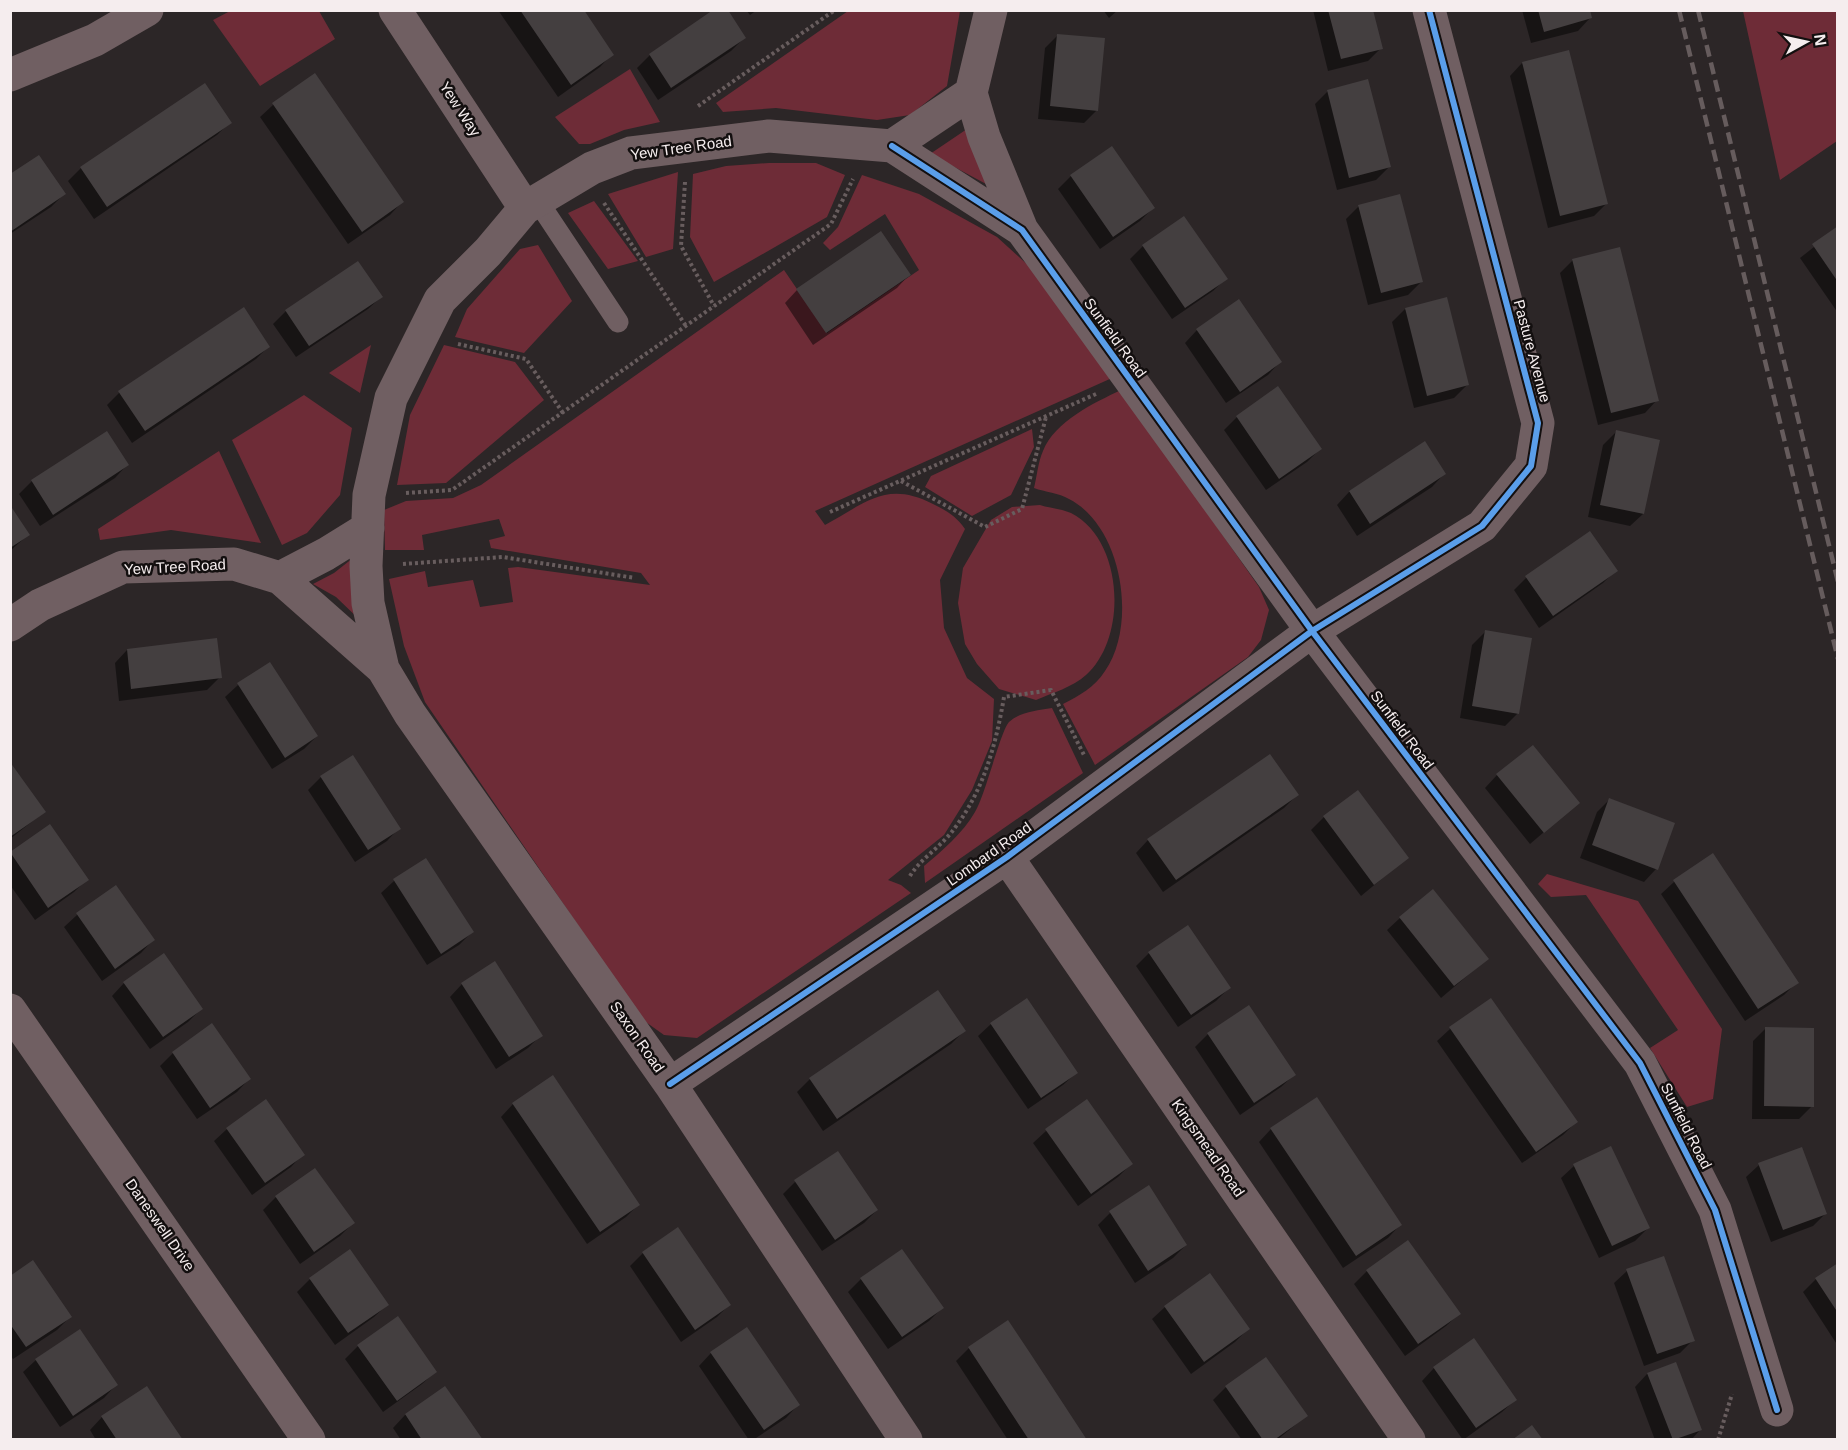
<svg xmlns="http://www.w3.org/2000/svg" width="1848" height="1450" font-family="Helvetica,sans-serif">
<rect width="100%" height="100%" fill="#2c2627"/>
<!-- green -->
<path fill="#6e2c37" d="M232 10 319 11 335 39 260 86 213 20Z
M848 11H960L947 86 910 115 877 120 776 108 723 112 716 103Z
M1743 11H1837V141L1780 180Z
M630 69 660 122 624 130 590 144H579L555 117Z
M967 129 988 185 930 154Z
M769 163H816L845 175 827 217 714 282 690 237 693 174 726 166Z
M678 172 673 249 646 257 608 194Z
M862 175 919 194 997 237 1041 277 1112 378 815 511 825 525C866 503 886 480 933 504 947 511 956 516 965 529L940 580 944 628 967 678 994 699 992 741 972 790 944 835 888 880 901 885 911 893 697 1038 664 1035 643 1020 425 702 404 646 389 579 425 571 428 587 473 580 480 607 513 602 508 568 518 567 650 585 641 573 491 548 489 540 505 536 499 519 422 535 424 550H385L384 510 406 501 453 498 481 485 784 270 827 333 919 270 885 214 830 250 823 243 838 227Z
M594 201 638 261 608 269 568 213Z
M538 245 572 301 524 353 455 337 467 309 520 249Z
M371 345 360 393 329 373Z
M444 345 515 362 544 400 446 483 397 485 410 415Z
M1121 390 1259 587 1269 610 1261 640 1248 657 1095 765 1063 704C1080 695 1094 688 1105 671 1138 624 1122 526 1069 499 1059 493 1045 492 1034 488 1037 476 1038 462 1043 451 1055 421 1094 403 1121 390Z
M304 395 352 428 340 495 307 533 282 545 232 440Z
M1032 429 1034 447 1011 495 972 516 925 487 931 476Z
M219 451 261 543 171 530 100 540 98 529Z
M1040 505C1049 508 1062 509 1071 513 1124 540 1128 638 1086 675 1073 687 1052 693 1036 700L999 689 977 664 965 644 958 603 963 568 991 520 1012 507Z
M353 558 363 623 336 597 313 584 334 573Z
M1052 708 1083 773 925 883 924 866C942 851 963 833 975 812 985 796 1001 730 1009 722 1022 711 1036 711 1052 708Z
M1547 874 1638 901 1722 1029 1713 1099 1687 1107 1650 1048 1678 1030 1586 895 1551 897 1538 884Z"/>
<!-- shadow -->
<path fill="#0007" d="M498 10H582L612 54 600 67 558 97Z
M716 10 744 38 731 51 658 100 637 68 650 55Z
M746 10H757L750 15Z
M1103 10H1118L1109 18Z
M1313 10H1371L1381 48 1368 61 1328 71Z
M1522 10H1588L1590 18 1578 31 1531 43Z
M1058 35 1097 110 1084 123 1038 119 1045 48Z
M1522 63 1607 203 1594 216 1548 228 1510 76Z
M315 75 402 202 390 215 348 244 260 117 273 105Z
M204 85 230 122 217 135 94 219 68 181 81 168Z
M1328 91 1389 167 1376 180 1337 190 1315 104Z
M10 176 64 194 51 207 10 234Z
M1071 176 1153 208 1140 221 1100 249 1058 189Z
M1359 206 1421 282 1408 295 1368 305 1346 219Z
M1838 228V313L1800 258Z
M1143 246 1226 278 1213 291 1172 319 1130 259Z
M1573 260 1657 400 1645 413 1598 425 1560 273Z
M909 275 897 288 813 345 785 303 797 290Z
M381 297 368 309 296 357 273 324 286 311Z
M1405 309 1467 385 1454 398 1414 408 1392 322Z
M1197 330 1280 362 1268 375 1226 403 1185 343Z
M268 347 256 359 132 443 107 405 119 393Z
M1278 389 1320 449 1307 462 1266 490 1224 430 1237 417Z
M1616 432 1643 514 1630 526 1588 517 1603 445Z
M106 433 127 465 115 478 40 526 19 494 32 481Z
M1424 443 1444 474 1432 487 1357 536 1337 505 1349 492Z
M10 508 28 535 10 551Z
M1616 570 1603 583 1539 628 1514 590 1526 578Z
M1485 632 1518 713 1505 726 1460 718 1472 645Z
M127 650 220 677 207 690 119 701 115 663Z
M238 685 317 736 304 749 272 769 225 697Z
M10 764 44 812 10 839Z
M1497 775 1578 803 1530 844 1485 788Z
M321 777 399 828 387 841 355 862 308 790Z
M1297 795 1284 808 1163 892 1136 853 1148 840Z
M1610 799 1673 823 1656 869 1644 882 1580 858 1597 812Z
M1324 817 1407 858 1361 896 1311 830Z
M49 826 87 879 74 892 35 920 10 885V853Z
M1713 856 1797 982 1784 995 1745 1021 1661 894 1674 882Z
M425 860 472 932 459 945 427 965 381 893 394 881Z
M115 887 153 940 141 953 102 981 64 927 77 915Z
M1400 918 1487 959 1441 998 1387 930Z
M1149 953 1229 988 1216 1001 1178 1027 1136 966Z
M124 983 201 1009 188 1022 150 1049 112 996Z
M462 984 541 1035 528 1048 496 1069 450 997Z
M1491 1000 1576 1122 1563 1135 1522 1163 1437 1041 1450 1029Z
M991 1024 1076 1073 1063 1085 1028 1109 978 1036Z
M211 1025 249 1079 237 1092 197 1119 160 1066 173 1053Z
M1766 1028 1812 1106 1799 1119H1752L1753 1041Z
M964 1031 951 1044 823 1131 797 1092 810 1079Z
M1208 1034 1294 1075 1281 1087 1240 1115 1195 1047Z
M513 1104 638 1205 626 1217 587 1244 501 1117Z
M227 1129 303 1154 291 1167 252 1195 214 1141Z
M1271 1129 1400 1225 1388 1238 1343 1268 1259 1142Z
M1046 1131 1131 1164 1118 1177 1078 1206 1033 1143Z
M1759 1165 1826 1213 1813 1226 1771 1242 1746 1177Z
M1574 1166 1648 1228 1635 1241 1599 1258 1561 1178Z
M315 1170 353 1223 340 1236 300 1264 263 1210 276 1197Z
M795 1182 877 1210 864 1223 822 1251 783 1194Z
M1110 1213 1186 1245 1173 1258 1135 1283 1098 1225Z
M678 1229 729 1305 717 1317 681 1342 630 1266 643 1253Z
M1407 1242 1459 1314 1446 1326 1405 1356 1354 1284 1367 1271Z
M1838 1265V1346L1803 1292 1816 1279Z
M1627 1271 1693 1340 1680 1353 1644 1366 1614 1283Z
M10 1277 70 1317 57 1330 13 1359 10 1355Z
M310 1279 387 1305 374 1317 335 1345 297 1292Z
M861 1279 942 1308 929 1321 888 1349 848 1292Z
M1165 1307 1248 1329 1235 1342 1191 1374 1152 1319Z
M1008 1322 1086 1440H1008L956 1361 969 1348Z
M358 1346 435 1372 422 1384 383 1412 345 1359Z
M711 1353 798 1405 786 1418 753 1440H749L699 1366Z
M36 1360 116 1385 104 1398 60 1427 23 1372Z
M1675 1364 1700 1430 1691 1440H1655L1635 1387 1647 1374Z
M1434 1368 1515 1400 1502 1412 1463 1440 1422 1381Z
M1226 1387 1306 1416 1277 1440H1242L1213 1400Z
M445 1388 481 1440H401L393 1428 405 1415Z
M102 1417 181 1440H96L90 1430Z"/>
<!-- building -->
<path fill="#443f40" d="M520 10H584L614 55 571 85Z
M713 10H728L746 38 671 88 649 54Z
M1328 10H1373L1383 49 1341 59Z
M1538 10H1590L1592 18 1544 32Z
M1057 34 1105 38 1098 111 1050 106Z
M1569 50 1608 204 1560 216 1522 62Z
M315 73 404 202 362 232 272 103Z
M1368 79 1391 167 1349 178 1327 90Z
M205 83 232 123 107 207 80 167Z
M1112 146 1155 208 1113 237 1070 175Z
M39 155 66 194 10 232V174Z
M1400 194 1423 282 1381 293 1358 205Z
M1184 216 1228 279 1185 308 1142 245Z
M1838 226V282L1812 244Z
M881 231 911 275 826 333 796 289Z
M1620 247 1659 401 1611 413 1572 259Z
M358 261 383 297 309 346 285 310Z
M1447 297 1469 385 1427 396 1405 308Z
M1239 299 1282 362 1240 392 1196 329Z
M244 307 270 347 145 431 118 391Z
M1278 386 1322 449 1279 479 1236 416Z
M1616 430 1660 440 1644 514 1600 505Z
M107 431 129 465 53 515 31 480Z
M1425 441 1446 474 1370 524 1349 491Z
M10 505 30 535 10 548Z
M1590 531 1618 571 1553 616 1525 576Z
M1485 630 1532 638 1519 714 1472 706Z
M217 638 222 678 131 689 127 649Z
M270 662 318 736 285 758 237 683Z
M1533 745 1580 803 1544 833 1496 774Z
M1270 754 1299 795 1176 880 1147 839Z
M353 755 401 829 368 850 320 776Z
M10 762 46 812 10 837Z
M1358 790 1409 858 1374 885 1323 816Z
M1609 798 1675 823 1658 870 1592 845Z
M50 824 89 880 48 908 10 852Z
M1713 853 1799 983 1758 1009 1673 880Z
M426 858 474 932 441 954 393 879Z
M116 885 155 940 115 969 76 913Z
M1433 889 1489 959 1454 986 1399 917Z
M1188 925 1231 988 1191 1015 1148 952Z
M164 953 203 1009 163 1037 123 982Z
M495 961 543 1036 509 1057 461 983Z
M938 990 966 1031 837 1119 809 1078Z
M1027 998 1078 1073 1041 1098 990 1023Z
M1491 998 1578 1122 1536 1152 1449 1027Z
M1249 1005 1296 1075 1254 1103 1207 1033Z
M212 1023 251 1079 210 1108 172 1052Z
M1765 1027 1814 1028V1107L1764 1106Z
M553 1075 640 1205 600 1232 512 1103Z
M1317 1097 1402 1225 1356 1256 1270 1128Z
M266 1099 305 1155 265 1183 226 1128Z
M1087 1099 1133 1164 1091 1194 1045 1129Z
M1611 1146 1650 1228 1612 1246 1573 1164Z
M1802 1147 1827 1214 1783 1230 1758 1163Z
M838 1151 878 1210 835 1240 794 1180Z
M315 1168 355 1223 314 1252 275 1196Z
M1149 1185 1187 1245 1148 1271 1109 1211Z
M678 1227 731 1305 695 1330 642 1252Z
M1408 1240 1461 1314 1418 1344 1366 1270Z
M350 1249 389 1305 348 1333 309 1278Z
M902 1249 944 1308 902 1337 860 1278Z
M1664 1256 1695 1341 1657 1354 1626 1269Z
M33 1260 72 1317 26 1347 10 1324V1276Z
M1838 1263V1313L1815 1278Z
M1210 1273 1250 1329 1204 1362 1164 1306Z
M398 1316 437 1372 397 1401 357 1345Z
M1008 1320 1030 1353 1087 1440H1029L968 1347Z
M747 1327 800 1405 764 1430 710 1352Z
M80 1329 118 1385 73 1416 35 1359Z
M1474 1338 1517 1400 1476 1428 1433 1367Z
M1266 1357 1308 1416 1274 1440H1263L1225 1386Z
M1676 1362 1702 1430 1673 1440 1647 1373Z
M147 1386 166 1415 183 1440H117L101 1416Z
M445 1386 465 1414 483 1440H422L405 1414Z
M1532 1425 1543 1440H1512Z"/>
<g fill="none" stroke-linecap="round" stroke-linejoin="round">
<!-- path -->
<path stroke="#685d5e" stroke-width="4" stroke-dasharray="3 3" stroke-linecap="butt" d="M698 106 835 10
M685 182 681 246 714 306
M604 203 686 326
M458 344 526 359 563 413
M901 481 985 527 1022 509 1046 417
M406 493 452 490 831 224 853 179
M830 512 1096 394
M403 564 503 557 635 578
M910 876C920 859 942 846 954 829 984 790 996 744 1004 697L1051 690 1084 755
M1718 1440 1732 1394"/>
<!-- service -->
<path stroke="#705f62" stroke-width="21" d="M537 200 618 322"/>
<!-- minor -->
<path stroke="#705f62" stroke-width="33" d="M395 10 525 208
M10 75 95 40 147 10
M971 93 984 137 1022 230
M892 146 1022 230 1312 631 1640 1063 1715 1210 1777 1410
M280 578 326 554 368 528
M10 625 40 605 123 567 234 564 280 578 383 669 410 714 670 1084 906 1440
M383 669 368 603 366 566 369 495 391 398 440 300 488 252 525 208 592 168 631 153 769 136 892 146 971 93 991 10
M1007 857 1409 1440
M10 1010 309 1440
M670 1084 1007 857 1312 631 1482 526 1531 466 1538 423 1429 10"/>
<!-- rail -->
<path stroke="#665c5d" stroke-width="4.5" stroke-dasharray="12 6" stroke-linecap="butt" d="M1679 10 1838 659
M1698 10 1838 582"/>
<!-- cycleway casing -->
<g stroke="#130f0f" stroke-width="10">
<path id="cycleway" d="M892 146 1022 230 1312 631 1640 1063 1715 1210 1777 1410
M670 1084 1007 857 1312 631 1482 526 1531 466 1538 423 1429 10"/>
</g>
<!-- cycleway -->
<use href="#cycleway" stroke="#5a9eea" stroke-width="6"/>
</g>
<g text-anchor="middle" stroke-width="5" stroke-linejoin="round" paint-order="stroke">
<!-- street labels -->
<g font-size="15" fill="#f5edee" stroke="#130f0f">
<text transform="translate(460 109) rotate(57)" y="5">Yew Way</text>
<text transform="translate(681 148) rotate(-8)" y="5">Yew Tree Road</text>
<text transform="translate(1115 338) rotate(54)" y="5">Sunfield Road</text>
<text transform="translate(1532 351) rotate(75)" y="5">Pasture Avenue</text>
<text transform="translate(175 567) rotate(-3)" y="5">Yew Tree Road</text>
<text transform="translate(1402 730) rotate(53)" y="5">Sunfield Road</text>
<text transform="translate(989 854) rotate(-35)" y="5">Lombard Road</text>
<text transform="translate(637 1037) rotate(55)" y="5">Saxon Road</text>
<text transform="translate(1686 1126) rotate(63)" y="5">Sunfield Road</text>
<text transform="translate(1208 1148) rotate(55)" y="5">Kingsmead Road</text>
<text transform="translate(160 1225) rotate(55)" y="5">Daneswell Drive</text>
</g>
</g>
<!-- border -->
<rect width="1848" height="1450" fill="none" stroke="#f5edee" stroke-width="24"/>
<!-- north arrow -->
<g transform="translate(1806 42) rotate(82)" stroke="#130f0f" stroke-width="4.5" paint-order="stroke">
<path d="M0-4.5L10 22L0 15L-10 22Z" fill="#f5edee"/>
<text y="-9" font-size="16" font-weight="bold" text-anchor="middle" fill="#f5edee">N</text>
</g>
</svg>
